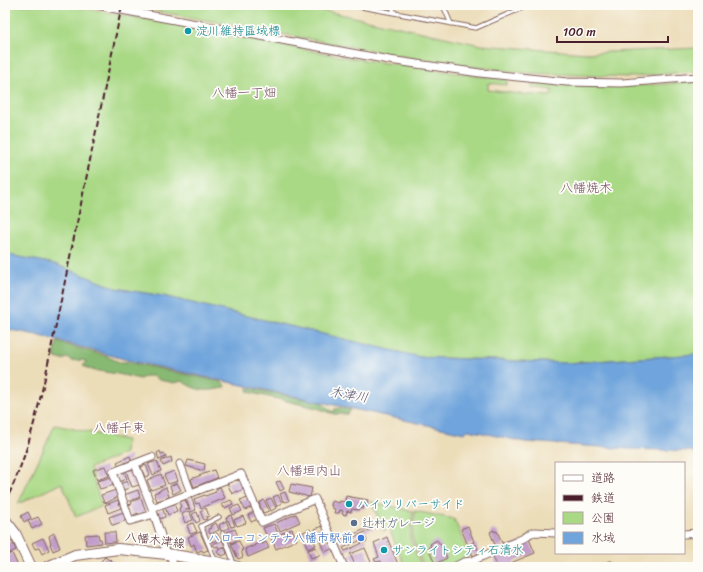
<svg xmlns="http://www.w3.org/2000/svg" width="703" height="572" font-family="Sriracha,'Klee One',sans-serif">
<rect width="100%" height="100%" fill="#fdfcf7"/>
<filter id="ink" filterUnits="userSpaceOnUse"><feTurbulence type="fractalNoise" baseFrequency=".025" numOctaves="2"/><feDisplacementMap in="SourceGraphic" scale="8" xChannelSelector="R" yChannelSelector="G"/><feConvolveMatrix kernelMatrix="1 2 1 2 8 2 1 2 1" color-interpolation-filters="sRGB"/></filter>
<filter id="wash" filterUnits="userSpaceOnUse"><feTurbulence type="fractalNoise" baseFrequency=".012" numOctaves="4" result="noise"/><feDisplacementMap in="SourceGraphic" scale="16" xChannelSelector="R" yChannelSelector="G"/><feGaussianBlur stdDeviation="0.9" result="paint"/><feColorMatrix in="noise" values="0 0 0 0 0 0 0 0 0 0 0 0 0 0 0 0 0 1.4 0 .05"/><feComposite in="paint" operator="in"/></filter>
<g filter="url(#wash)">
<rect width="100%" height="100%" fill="#ecddb9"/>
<!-- green -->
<path fill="#aad986" stroke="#7a7c58" d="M5 5H68L207 30 224 34 350 58 507 80V85L488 83V90L521 94 551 96 552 90 532 87V83C563 85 594 87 624 86 649 86 674 83 698 81V354L566 363 420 357 163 296 116 288 55 264 5 254Z
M129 5H288L331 12 481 45 587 53 698 48V71L629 77 527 73 440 63 128 6Z
M55 425 126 440 125 453 90 468 102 506 76 517 62 483 18 504Z
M371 502 413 511 410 539 422 567H405L389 529 384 531Z
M415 511 454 519 470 556 448 567H424L412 538Z"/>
<!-- forest -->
<path fill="#87b973" stroke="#686c4f" d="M57 342 106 356 119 362H128L222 382 226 387C209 392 197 392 182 381L175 383 159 380 152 376H146L140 379 118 374 92 370 83 366 86 361 81 360 72 361 68 358C62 360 60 360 54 357Z
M248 388 320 402C326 405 327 409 334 412L335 409 341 408 351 410 348 414H334L317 408 248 392Z"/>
<!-- water -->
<path fill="#6fa4dc" stroke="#5c6284" d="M5 254 55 264 116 288 163 296 420 357 566 363 698 354V454H696L691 451 630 449 525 442 468 430 464 433 131 361 37 335 5 329Z"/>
<g id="blocks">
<!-- building -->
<path fill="#c19dca" d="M160 451 161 454 164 453 166 457 159 460 157 453Z
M130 456 131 460 119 466 117 462Z
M171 457 172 462 163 466 161 461Z
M188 460 205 464 204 471 186 466Z
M157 461 161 471 153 475 148 464Z
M146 465 150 475 145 477 141 467Z
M105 466 109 476 97 480 93 470Z
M134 469 139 485 132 487 126 471Z
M214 470 217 478 194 487 191 479Z
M174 471 178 481 168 484 164 475Z
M124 472 127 479 119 482 117 474Z
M161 474 165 485 151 490 147 480Z
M112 477 114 485 100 489 97 481Z
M236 479 237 481 241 480 245 488 238 492V491L232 494 227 483Z
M127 481 129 488 123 490 120 484Z
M280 481 284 489 280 491 276 482Z
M177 483 181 490 173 494 170 486Z
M291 484 312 488 310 497 289 492Z
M166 487 169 497 157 501 154 493 160 491V490Z
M220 487 225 498 201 508 199 503 196 504 194 499 205 495V496L216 492 215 491 217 490V488Z
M116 490 118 497 106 503 105 502H104L101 495Z
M138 490 140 497 127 502 124 495Z
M285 492 289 501 285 502 284 501H283L280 494Z
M278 495 282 503 277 507 273 497Z
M346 496 368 500 367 507 364 506 363 509 359 508V510L352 509 351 512 347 511 346 515 342 514 343 511 340 510 339 513H334L335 509 332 508V506H331L332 501 339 503 340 501 345 502Z
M191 497 196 510 191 512 186 499Z
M141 498 146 512 139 515 138 513 132 516 128 505 132 504 131 502Z
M248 498 252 507 245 510 240 500 242 499V500Z
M271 498 276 508 271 511 266 500Z
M118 500 121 508 108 513 105 505Z
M185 500 189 509 180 512 179 508 181 507 179 502Z
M231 500 233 504 225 508V507L224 508 222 504Z
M264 500 269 511 263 513 259 503Z
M174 504 177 511 168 515 165 507Z
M239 505 242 511 233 515 230 508Z
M206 508 209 516 206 517 207 519 204 520 200 511Z
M163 509 165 517 159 519 157 511Z
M189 511 193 520 185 523 182 514Z
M28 512 31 518 24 522 21 516Z
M124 512 127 520 113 525H112L109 517Z
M197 512 200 521 196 523 192 514Z
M254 512 258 519 251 522 248 515Z
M296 514 300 522 280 531 276 523Z
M231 515 235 526 231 527 228 520 227 521 226 518Z
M243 516 246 523 237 526 234 520Z
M38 517 42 524 32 529 28 521Z
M226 521 229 528 221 531 219 525Z
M193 523 197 532 190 534 187 525Z
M216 523 219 530 210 534 208 529 211 528 210 526Z
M274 524 278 533 267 537 263 528Z
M377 524 378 526 341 543 340 540Z
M323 526 326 534 318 538 315 529Z
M468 526 474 542 468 545 461 529Z
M235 529 239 539 231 543 227 532Z
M292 529 297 540 276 549 271 538Z
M310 529 312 535 304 539 301 533Z
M494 530 495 532 497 531 503 545 496 548 490 532Z
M104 532H115L116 542 105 543Z
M200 532 208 550 203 552 202 550 197 552 194 544 191 546 188 537Z
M54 533 60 548 53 551 50 544H51L49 536Z
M217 533 220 538 212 542 211 538 214 537 213 535Z
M98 534 99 539H101L102 543 86 545 85 535Z
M387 537 399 567H383L381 561 376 562 374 559 379 557 374 543Z
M43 538 49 550 42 554 39 548 35 549 32 543Z
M310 538 311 540 313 539 316 545 308 549 304 540Z
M366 538 367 541 345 551 343 548Z
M327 539 333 548 325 552 320 542Z
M529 539 535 553 513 562 515 567H497L493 556 504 551V549Z
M222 540 225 546 219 549 218 546 215 547 213 544Z
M437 540 439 543H440L447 558 435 564 428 548 431 546 430 544Z
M12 541 16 550 5 555V544Z
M239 541 243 550H241L243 557 238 559 231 544Z
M261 542 262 544 266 542 269 548 248 557 245 549 251 546V548L253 547V546Z
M476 544 479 553 473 556 469 547Z
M225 547 227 554 222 556 221 554 219 555 217 551Z
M316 547 320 555 311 558 308 550Z
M365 548 373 567H356L350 554Z
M12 553 17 564 10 567H5V556Z
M105 557 109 560 110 559 113 562 109 567H105L100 562Z"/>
</g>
</g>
<g filter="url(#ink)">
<use href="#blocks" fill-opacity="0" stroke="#83625d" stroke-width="1"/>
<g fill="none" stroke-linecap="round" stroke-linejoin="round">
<!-- service casing -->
<g stroke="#83625d" stroke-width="5.5">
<path id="service" d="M351 5 476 28 529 5
M391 5 395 13
M443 5 451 24
M223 533 234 564
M215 560 201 526 219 517"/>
</g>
<!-- minor casing -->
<g stroke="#83625d" stroke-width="9">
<path id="minor" d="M97 5 116 9 389 60 480 73 567 82 622 83 698 77
M152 457 113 472 130 521 154 514
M135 464 152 508 167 554
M180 464 191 493
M152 508 241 474 262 522 315 499 344 567
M684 534 698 533
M171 555 173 567
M454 567 464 562 472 561 524 538 531 533 535 532 556 533
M605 567 610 565 611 567"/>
</g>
<!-- primary casing -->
<g stroke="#83625d" stroke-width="12">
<path id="primary" d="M5 520 15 533 31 567
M47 567 75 555 118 549 167 554 216 562 238 567"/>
</g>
<!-- service -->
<use href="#service" stroke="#fff" stroke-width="3.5"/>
<!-- minor -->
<use href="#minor" stroke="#fff" stroke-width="7"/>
<!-- primary -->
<use href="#primary" stroke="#fff" stroke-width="10"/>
<!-- rail -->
<path stroke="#4a1f2b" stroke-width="2" stroke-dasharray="6 3" stroke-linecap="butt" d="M5 502C25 463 35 421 45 378L122 5"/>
</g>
</g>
<!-- markers -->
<g fill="#0f9aa8" stroke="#fdfcf7" stroke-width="1.5">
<circle cx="188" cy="31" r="4"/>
<circle cx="349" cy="504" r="4"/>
<circle cx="384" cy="550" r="4"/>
</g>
<circle fill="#5c6f8a" stroke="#fdfcf7" stroke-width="1.5" cx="354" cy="523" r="4"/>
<circle fill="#3f7fe0" stroke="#fdfcf7" stroke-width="1.5" cx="361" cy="538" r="4"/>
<g text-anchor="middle" stroke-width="3.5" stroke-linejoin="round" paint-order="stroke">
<!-- culture labels -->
<g font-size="12" fill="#0d838f" stroke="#fdfcf7" text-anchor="start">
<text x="196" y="35">淀川維持區域標</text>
<text x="357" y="508">ハイツリバーサイド</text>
<text x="392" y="554">サンライトシティ石清水</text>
</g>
<!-- service labels -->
<g font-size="12" fill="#4e5e75" stroke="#fdfcf7" text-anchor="start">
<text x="362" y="527">辻村ガレージ</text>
</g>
<!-- shop labels -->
<g font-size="12" fill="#366cbe" stroke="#fdfcf7" text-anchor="end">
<text x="353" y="542">ハローコンテナ八幡市駅前</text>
</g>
<!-- street labels -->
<g font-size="12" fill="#4a1f2b" stroke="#fdfcf7">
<text transform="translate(155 540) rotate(7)" y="4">八幡木津線</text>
</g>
<!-- neighbourhood labels -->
<g font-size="13" fill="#744b63" stroke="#fdfcf7">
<text x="244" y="97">八幡一丁畑</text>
<text x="586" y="192">八幡焼木</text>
<text x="119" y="432">八幡千束</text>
<text x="309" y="475">八幡垣内山</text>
</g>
<!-- water labels -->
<g font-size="13" font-style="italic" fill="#595472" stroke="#fdfcf7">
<text transform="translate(349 394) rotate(10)" y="5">木津川</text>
</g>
</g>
<!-- margin -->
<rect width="703" height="572" fill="none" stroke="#fdfcf7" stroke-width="20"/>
<!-- legend -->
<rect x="555" y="462" width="130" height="92" fill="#fdfcf7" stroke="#b5a4a5"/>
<rect x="563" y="475" width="20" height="6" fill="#ffffff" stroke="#b5a4a5"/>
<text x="591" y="482" font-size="12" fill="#4a1f2b">道路</text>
<rect x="563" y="495" width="20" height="6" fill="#4a1f2b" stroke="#b5a4a5"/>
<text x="591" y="502" font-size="12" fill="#4a1f2b">鉄道</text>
<rect x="563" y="512" width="20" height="12" fill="#aad986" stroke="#b5a4a5"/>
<text x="591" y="522" font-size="12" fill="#4a1f2b">公園</text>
<rect x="563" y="532" width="20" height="12" fill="#6fa4dc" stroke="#b5a4a5"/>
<text x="591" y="542" font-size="12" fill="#4a1f2b">水域</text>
<!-- scale -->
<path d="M557 36v6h111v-6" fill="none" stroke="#4a1f2b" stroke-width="2"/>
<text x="563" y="36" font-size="12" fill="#4a1f2b" stroke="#fdfcf7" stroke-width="3" paint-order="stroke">100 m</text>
</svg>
